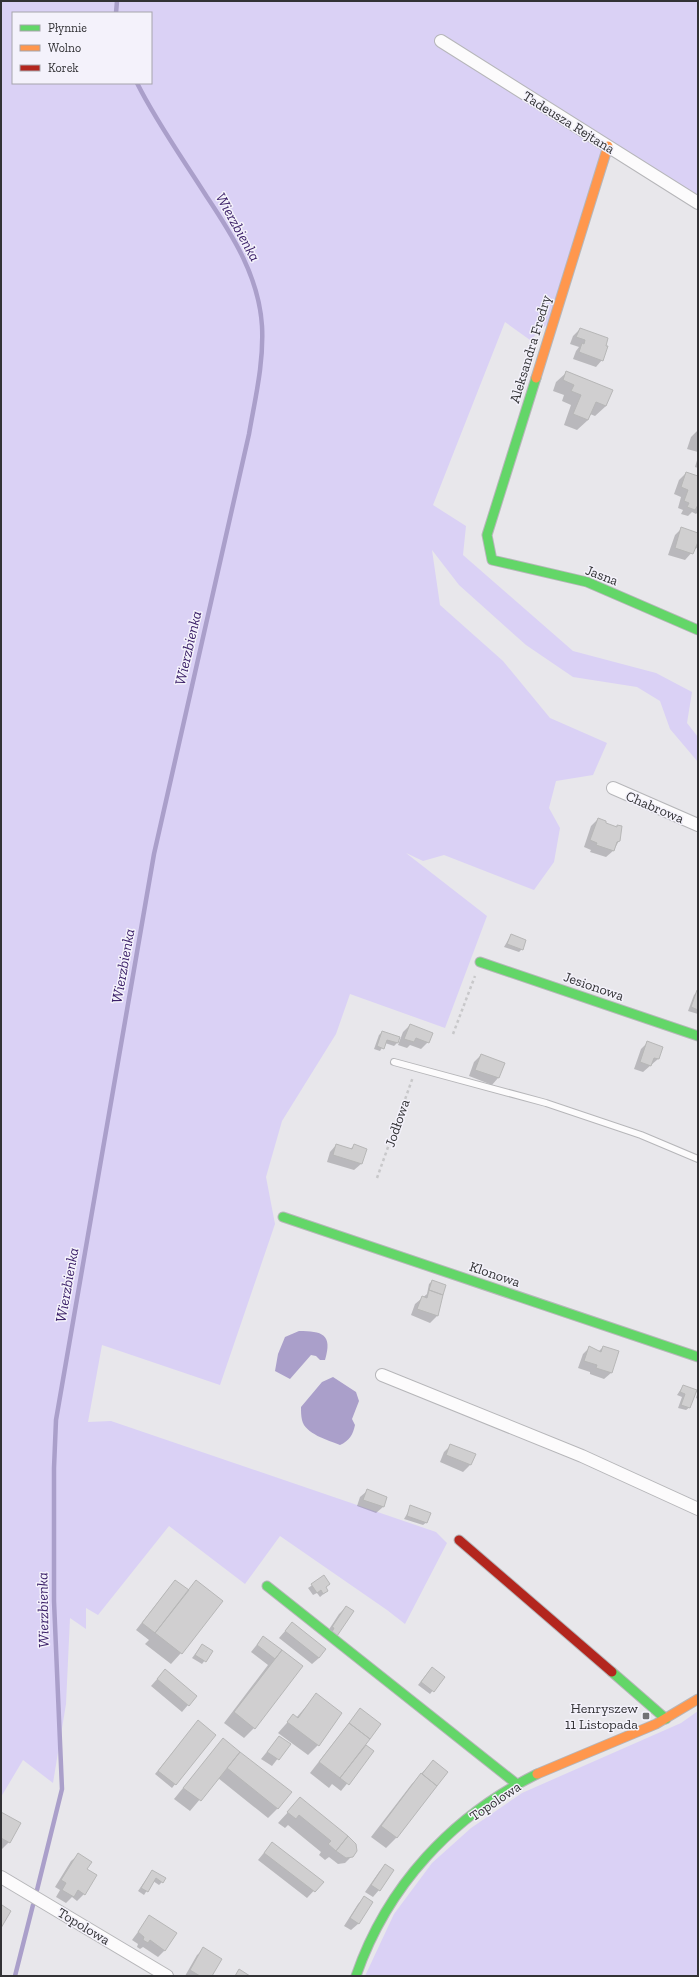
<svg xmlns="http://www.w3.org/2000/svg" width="699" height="1977" font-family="'Zilla Slab',serif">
<rect width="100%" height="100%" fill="#e8e7eb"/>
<!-- green -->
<path fill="#dad1f5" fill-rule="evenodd" d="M1 1H698V199L614 147 555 317 530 340 505 322 433 505 466 526 463 555 573 651 656 673 692 692 687 723 698 737V762L670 729 660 701 637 687 573 677 526 645 459 585 432 550 440 605 503 661 550 718 607 743 593 775 556 781 549 808 560 828 554 862 534 890 444 855 423 861 406 853 487 916 445 1028 350 994 336 1034 282 1121 266 1177 275 1224 220 1385 102 1345 88 1422 111 1421 436 1532 447 1543 405 1624 387 1610 280 1536 245 1584 169 1526 98 1615 86 1608V1629L70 1618 66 1704 53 1783 23 1760 1 1797ZM13 13H151V83H13Z
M698 1711V1976H365L394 1914 432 1863 471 1828 522 1793 681 1723Z"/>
<!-- water -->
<path fill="#aa9fca" d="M299 1331C322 1331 333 1334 325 1360H320L316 1356 311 1355 290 1379 275 1371 278 1354 285 1337Z
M333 1377 356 1392 359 1401 352 1419 355 1425C353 1435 349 1441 340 1445 328 1440 305 1434 302 1420 301 1416 301 1411 301 1407L322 1382Z"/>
<!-- shadow -->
<path fill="#0003" d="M580 329 602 360 596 367 573 359 576 351 579 347 570 344 573 336Z
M567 372 612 390 606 406 595 416 590 414 588 420 577 430 564 425 571 405 562 401 564 395 553 391 556 382Z
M698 430V452L687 449 691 437Z
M698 457V468L695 467Z
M686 473 698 477V512L696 514 692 512 688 516 681 514 683 510 678 508 681 497 674 494 679 480Z
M682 528 698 534V547L694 550 685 560 668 555 675 535Z
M598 819 604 824 616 828 618 826 619 841 613 851 606 857 590 852 591 850 584 847 591 826Z
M511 935 522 949 519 952 504 947Z
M697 992H698V1014L688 1011 694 995Z
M410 1025 428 1042 421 1049 410 1045 407 1048 398 1045 403 1032Z
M382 1032 397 1043 394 1046 385 1043 380 1051 374 1049 379 1035Z
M648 1042 662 1048 658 1059 643 1072 634 1069 641 1049Z
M481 1055 504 1063 498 1078 492 1085 469 1076 474 1062Z
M336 1145 350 1149 354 1146 361 1164 354 1170 327 1162 330 1152Z
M432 1281 442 1295 437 1316 430 1323 411 1315 415 1304 427 1294 429 1284Z
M590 1347 598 1352 603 1347 611 1373 604 1379 590 1374V1372L578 1368 583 1354Z
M683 1386 690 1407 686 1410 678 1408 682 1397 677 1395Z
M698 1391V1399L696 1398Z
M451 1445 474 1455 470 1465 463 1472 440 1462 444 1452Z
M367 1491 383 1507 376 1513 357 1506 360 1497Z
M411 1507 427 1522 423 1525 404 1519Z
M324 1577 329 1584 325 1588 327 1591 320 1597 317 1593 313 1595 308 1588Z
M196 1582 222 1601 181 1653 171 1664 145 1644 149 1640 136 1630 169 1588 187 1591Z
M346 1607 352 1611 326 1640V1634L339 1614Z
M292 1623 319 1658 312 1664 279 1638Z
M263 1637 301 1666 254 1728 244 1738 224 1723 268 1665 251 1652Z
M202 1645 212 1651 202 1664 192 1658Z
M165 1670 188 1705 182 1712 151 1686Z
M429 1671 444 1677 430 1694 418 1685Z
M316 1695 318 1745 308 1755 278 1733 293 1716 296 1718Z
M360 1709 361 1749 366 1746 373 1752 341 1791 332 1784 329 1788 310 1773Z
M195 1725 215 1735 172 1788 155 1774Z
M279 1737 289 1744 272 1766 261 1759Z
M223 1739 278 1808 268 1818 218 1778 190 1811 174 1799Z
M433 1761 447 1772 396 1838 386 1848 371 1837 411 1785Z
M300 1799 352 1856 345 1863 338 1864 329 1857 325 1860 319 1855 321 1852 288 1825 285 1828 278 1823Z
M1 1814 20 1824 9 1842 2 1849Z
M272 1843 322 1882 307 1898 258 1860Z
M78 1855 86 1870 84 1894 77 1901 72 1897 66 1903 56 1897 60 1890 55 1887 71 1861Z
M385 1865 379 1890 373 1897 365 1892 379 1872Z
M152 1871 162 1882 159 1885 153 1881 144 1895 138 1891Z
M364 1898 372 1902 358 1924 351 1930 344 1926 358 1904Z
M149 1917 165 1950 158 1957 143 1947 140 1949 137 1947 138 1944 132 1940Z
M204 1949 210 1976H185L197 1955Z"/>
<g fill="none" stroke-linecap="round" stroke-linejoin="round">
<!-- stream -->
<path stroke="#aa9fca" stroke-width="4.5" d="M116 13 117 1
M37 1890 62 1789 54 1601V1468L56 1420 154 854 249 434C255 399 264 363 262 326 259 277 233 236 207 197 183 159 157 123 137 83
M15 1976 33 1905"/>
</g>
<!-- building -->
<path fill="#d0cfd0" stroke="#b7b7b7" d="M580 328 608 338 606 346H608L603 361 579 352 582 343 584 344 585 340 576 337Z
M566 371 613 390 606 406 596 402 588 420 573 414 581 395 571 391 574 385 563 380Z
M686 472 698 476V505L695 510 687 507 689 503 684 501 688 490 681 487Z
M681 527 698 533V542L693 554 675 548Z
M598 818 606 821V823L617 827V825L622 826 620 841 617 842 614 851 596 845 597 843 590 840Z
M511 934 526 940 523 950 507 944Z
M697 990 698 991V1010L691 1007Z
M410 1024 433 1033 429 1043 416 1038 414 1042 404 1039Z
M382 1031 400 1037 398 1043 387 1040 384 1049 377 1046Z
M647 1041 663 1047 659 1059 654 1058 651 1066 640 1062Z
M481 1054 505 1063 499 1078 475 1070Z
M336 1144 352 1149 354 1144 367 1149 362 1164 333 1155Z
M432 1280 446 1285 443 1295 429 1290Z
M429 1290 443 1295 438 1316 417 1309 422 1296 427 1298Z
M589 1346 601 1352 603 1346 619 1351 612 1373 596 1368 597 1365 584 1361Z
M683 1385 697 1390 690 1408 681 1405 685 1394 680 1392Z
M450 1444 476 1454 471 1465 446 1455Z
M367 1489 387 1497 384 1507 363 1500Z
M410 1505 431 1513 427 1523 407 1516Z
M324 1575 330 1584 326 1587 328 1591 323 1594 321 1590 317 1593 311 1584Z
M175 1580 189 1590 155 1633 142 1623Z
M196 1580 223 1601 182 1654 155 1633Z
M346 1606 354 1611 337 1636 332 1632 334 1628 332 1627Z
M292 1622 326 1649 319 1658 285 1631Z
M263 1636 282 1650 275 1659 257 1645Z
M202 1644 213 1651 206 1662 195 1655Z
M282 1650 303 1666 255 1729 234 1712Z
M432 1667 445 1677 434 1692 421 1682Z
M165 1669 197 1696 189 1706 157 1679Z
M316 1693 342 1713 319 1746 287 1722 293 1714 298 1718Z
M360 1708 381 1724 370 1739 349 1723Z
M198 1720 216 1735 176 1785 158 1771Z
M349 1723 370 1739 340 1778 319 1762Z
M279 1736 291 1744 279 1760 267 1752Z
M223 1738 240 1752 201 1801 183 1788Z
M366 1745 374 1751 349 1785 340 1778Z
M240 1752 292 1792 278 1809 227 1768Z
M433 1760 448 1772 437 1786 422 1774Z
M421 1773 437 1786 397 1838 381 1826Z
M300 1797 348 1836 336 1851 328 1844 331 1841 299 1815 296 1819 287 1812Z
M1 1812 21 1823 10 1843 1 1838Z
M348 1836 356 1844 357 1851 353 1857 346 1858 336 1851Z
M272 1842 324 1882 315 1892 264 1853Z
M78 1853 92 1862 87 1869 97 1875 85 1895 78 1890 74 1897 62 1890 66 1883 61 1880Z
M385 1864 394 1870 380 1891 371 1885Z
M152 1870 166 1878 163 1883 156 1878 148 1892 141 1888Z
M364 1896 373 1902 359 1924 350 1918Z
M2 1905 11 1911 1 1928V1907Z
M149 1915 177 1933 165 1951 150 1940 148 1943 143 1940 144 1937 138 1932Z
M203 1947 222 1959 212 1976H200L190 1970Z
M239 1969 250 1976H235Z"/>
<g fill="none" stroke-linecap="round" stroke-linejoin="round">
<!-- lane casing -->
<g stroke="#b6b6b9" stroke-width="8">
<path id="lane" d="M394 1062 546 1103 641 1135 698 1159"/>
</g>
<!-- street casing -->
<g stroke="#b6b6b9" stroke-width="14">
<path id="street" d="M441 41 698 203
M613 788 698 825
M382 1375 582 1456 698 1509
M1 1877 167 1976"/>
</g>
<!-- fast casing -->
<g stroke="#b6b6b9" stroke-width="11">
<path id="fast" d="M536 378 487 535 492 560 587 582 698 630
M480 962 698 1036
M283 1217 698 1357
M267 1586 518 1785
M612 1672 666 1719
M356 1976C387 1886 452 1816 537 1774"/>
</g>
<!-- slow casing -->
<g stroke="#b6b6b9" stroke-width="11">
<path id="slow" d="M536 378 608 146
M537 1774 656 1724 698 1699"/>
</g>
<!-- jam casing -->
<g stroke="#b6b6b9" stroke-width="11">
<path id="jam" d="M459 1540 612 1672"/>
</g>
<!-- path -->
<path stroke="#c8c8ca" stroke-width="2.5" stroke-dasharray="3 3" stroke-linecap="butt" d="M453 1034 475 976
M377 1178 413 1077"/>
<!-- lane -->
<use href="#lane" stroke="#fcfbfc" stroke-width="6"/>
<!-- street -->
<use href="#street" stroke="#fcfbfc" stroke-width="12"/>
<!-- fast -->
<use href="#fast" stroke="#63d668" stroke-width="9"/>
<!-- slow -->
<use href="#slow" stroke="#ff974d" stroke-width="9"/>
<!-- jam -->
<use href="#jam" stroke="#b3261e" stroke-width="9"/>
</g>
<!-- markers -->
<rect fill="#727175" stroke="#f4f2fb" stroke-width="1.5" x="642" y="1712" width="8" height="8" rx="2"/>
<g text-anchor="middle" stroke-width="3" stroke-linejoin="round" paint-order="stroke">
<!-- street labels -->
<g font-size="14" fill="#323235" stroke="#f4f2fb">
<text transform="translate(569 122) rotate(32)" y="5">Tadeusza Rejtana</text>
<text transform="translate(530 349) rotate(-73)" y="5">Aleksandra Fredry</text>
<text transform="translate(602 575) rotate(21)" y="5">Jasna</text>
<text transform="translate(655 807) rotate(23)" y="5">Chabrowa</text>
<text transform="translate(594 986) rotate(19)" y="5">Jesionowa</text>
<text transform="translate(397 1123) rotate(-71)" y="5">Jodłowa</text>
<text transform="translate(495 1274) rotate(19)" y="5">Klonowa</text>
<text transform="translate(495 1801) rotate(-34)" y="5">Topolowa</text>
<text transform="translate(84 1926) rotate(31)" y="5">Topolowa</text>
</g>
<!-- poi labels -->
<g font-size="14" fill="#323235" stroke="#f4f2fb" text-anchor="end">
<text x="638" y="1713">Henryszew<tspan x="638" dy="16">11 Listopada</tspan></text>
</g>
<!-- water labels -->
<g font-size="15" font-style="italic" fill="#3c2169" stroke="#f4f2fb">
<text transform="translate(238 227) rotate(61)" y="5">Wierzbienka</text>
<text transform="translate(188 648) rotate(-77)" y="5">Wierzbienka</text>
<text transform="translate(123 966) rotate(-80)" y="5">Wierzbienka</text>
<text transform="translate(67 1285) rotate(-80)" y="5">Wierzbienka</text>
<text transform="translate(43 1610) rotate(-91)" y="5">Wierzbienka</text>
</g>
</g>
<!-- border -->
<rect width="699" height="1977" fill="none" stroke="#323235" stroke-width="4"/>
<!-- legend -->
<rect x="12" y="12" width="140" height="72" fill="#f4f2fb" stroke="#a6a5ac"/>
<rect x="20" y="25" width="20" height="6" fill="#63d668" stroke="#a6a5ac"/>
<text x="48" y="32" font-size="12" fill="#323235">Płynnie</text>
<rect x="20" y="45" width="20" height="6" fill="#ff974d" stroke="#a6a5ac"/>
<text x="48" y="52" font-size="12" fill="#323235">Wolno</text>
<rect x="20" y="65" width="20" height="6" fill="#b3261e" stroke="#a6a5ac"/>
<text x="48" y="72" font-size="12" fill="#323235">Korek</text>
</svg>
